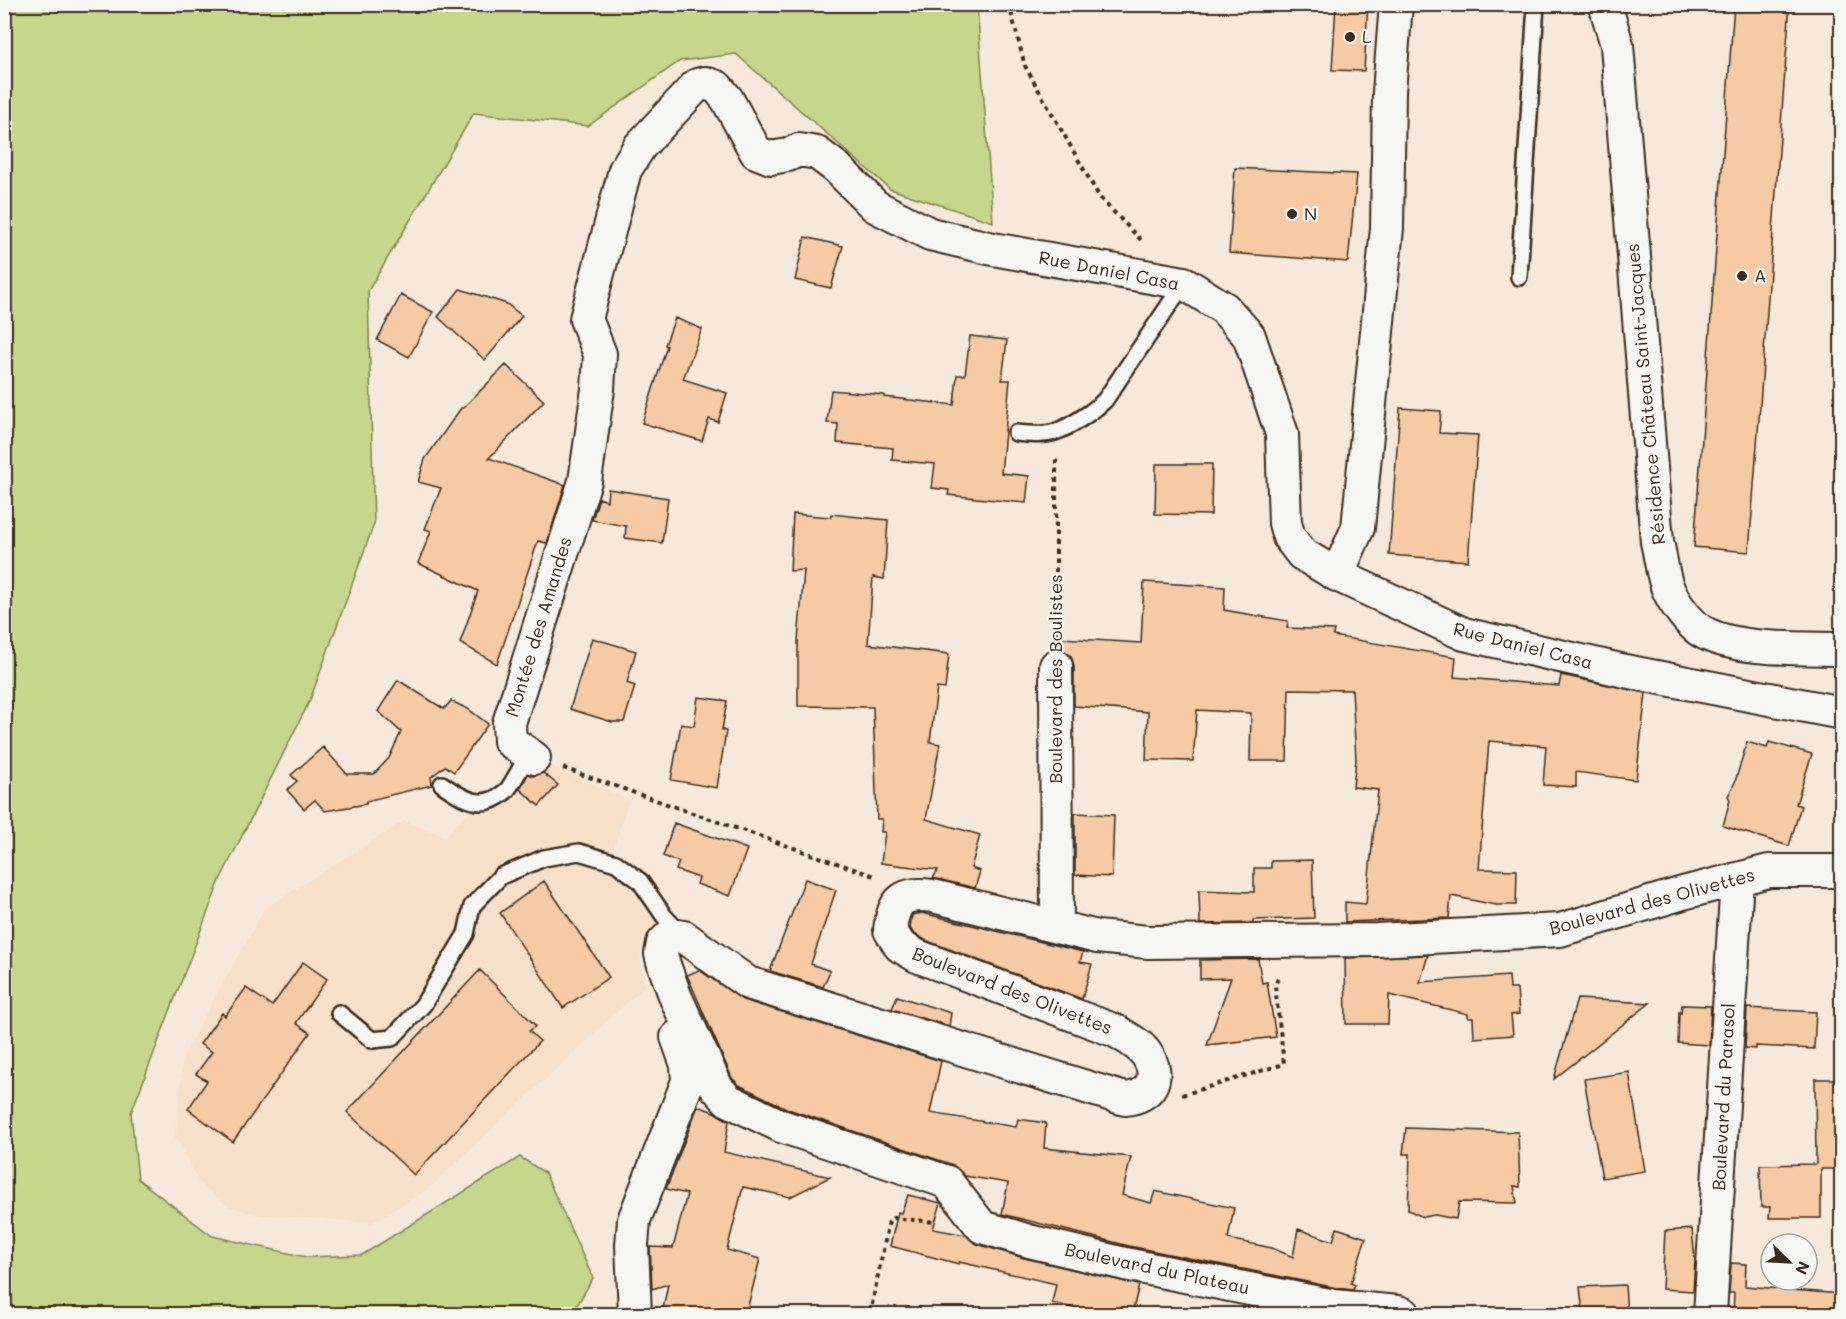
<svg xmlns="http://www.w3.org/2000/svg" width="1846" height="1319" font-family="Mali,sans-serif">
<rect width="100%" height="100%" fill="#f6e9db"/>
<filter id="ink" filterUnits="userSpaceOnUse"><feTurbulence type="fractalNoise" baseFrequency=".0167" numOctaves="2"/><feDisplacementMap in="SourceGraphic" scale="12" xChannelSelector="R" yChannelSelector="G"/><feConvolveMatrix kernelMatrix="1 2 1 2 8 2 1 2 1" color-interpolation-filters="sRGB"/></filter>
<g filter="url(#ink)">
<!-- built -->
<path fill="#f6e0ca" d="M528 764 549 765 629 800 612 854 646 871 672 910 645 933 641 960 644 987 427 1190 372 1223 253 1214 228 1206 200 1184 175 1137 183 1058 201 1022 265 908 404 821 445 836 471 809 493 806Z"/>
<!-- green -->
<path fill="#c6d78b" stroke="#808054" stroke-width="1.5" d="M5 4 977 5 993 222 890 189 736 54 680 61 588 126 474 113 368 291 374 524 310 700 220 880 131 1113 138 1179 212 1236 306 1257 362 1255 520 1157 545 1173 593 1278 572 1314H5Z"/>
<!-- building -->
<path fill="#f5caa4" stroke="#3b2a1e" stroke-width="1.5" d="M1336 4H1368L1364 71 1332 70Z
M1734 4H1790L1749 552 1694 547Z
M1235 168 1357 174 1348 262 1229 253Z
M805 237 843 246 831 288 795 280Z
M460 289 507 304 522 316 485 360 438 317Z
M401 295 433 312 409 357 377 340Z
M675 318 702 329 683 379 727 393 718 422 709 419 702 441 642 423 667 346 665 345Z
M970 336 1007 340 1002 380H1010L1001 473 1029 476 1026 503 948 495 949 490 932 488 935 464 892 460 893 448 837 443 838 424 827 423 831 390 884 395V397L954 405 957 375H965Z
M506 365 544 401 489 458 565 485 547 543 538 541 497 664 460 643 478 591 418 563 431 531 425 529 441 488 418 482 425 459 461 408H463Z
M1400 408 1441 411 1439 433 1478 435 1468 561 1389 555Z
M1156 464H1212L1211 515 1155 514Z
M608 489 668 498 662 543 625 538 626 526 592 520 599 498 607 501Z
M793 514 831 517V514L888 520 884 579 873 577 868 644 949 654 945 689 937 688 930 742 940 744 926 819 980 835 971 868 980 871 975 888 933 878 938 870 881 863 885 832H881L882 819H877L873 707 798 706V641L804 570 790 571Z
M1144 582 1225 587 1224 610 1288 621 1287 628 1334 630 1333 636 1456 657 1454 677 1559 686 1561 675 1646 693 1636 780 1576 772V787L1543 785 1546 746 1489 741 1479 869 1517 870 1516 905H1496L1451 896 1449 918 1345 922V902L1366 904 1378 790 1353 787 1356 759 1352 690 1289 689 1287 761H1250L1251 713 1197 710 1193 761 1146 760 1148 712 1074 706V665L1071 656 1062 649V638L1141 643Z
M592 638 636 651 627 683 635 686 624 722H612L570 709Z
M398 680 444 709 451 701 468 709 488 724 454 772 445 766 431 777 432 785 366 801V804L325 811 315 800 304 809 287 790 297 781 291 775 323 747 347 774H374L389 758 401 732 378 711Z
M698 697 727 701 722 730 726 731 717 788 671 780 681 724 694 726Z
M1747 742 1767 748 1769 742 1812 754 1796 804 1801 806 1789 846 1723 826 1730 800 1728 796 1735 782Z
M543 773 558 785 539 806 520 789 528 774 533 776Z
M1075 813 1114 815 1112 877 1075 875Z
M674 823 747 849 730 896 697 884 699 878 676 870 679 862 663 856Z
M1312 860 1314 918 1253 920V923L1200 924 1199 890 1254 892V868H1271V861Z
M805 879 836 890 811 964 830 971 823 987 770 971Z
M544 881 609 977 563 1008 500 913Z
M922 913 1083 952 1080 962 1092 964 1082 999 925 940 913 933 910 928 912 915Z
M1428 955 1420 982 1509 976 1510 989H1517L1519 1014 1511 1015 1513 1035 1474 1038 1473 1018H1468V1014L1389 995 1388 1024H1346L1345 958Z
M1258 959 1262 983 1267 982 1276 1037 1207 1045 1231 978 1200 979V960Z
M303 962 327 979 296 1023 310 1033 233 1142 188 1109 207 1081 196 1074 212 1052 200 1044 222 1013 225 1016 246 988 272 1006Z
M480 970 536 1026 529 1031 540 1041 414 1175 347 1112Z
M699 970 743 1000 941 1061 930 1113 1016 1127 1018 1119 1046 1123 1044 1148 1131 1157 1122 1195 1151 1203 1155 1191 1234 1208 1228 1239 1272 1248 1293 1257 1298 1229 1333 1241 1337 1228 1366 1238 1351 1283 1355 1285 1353 1290 1337 1288 1129 1246 1002 1214 1008 1183 965 1176 953 1165 788 1109 739 1085 732 1078 687 975Z
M897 996 951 1013 949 1026 892 1009Z
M1577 999 1650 1003 1554 1079Z
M1682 1005 1711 1006 1709 1045 1678 1043 1679 1012 1681 1013Z
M1747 1008 1816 1012 1814 1049 1756 1046V1049L1745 1048Z
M1629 1072 1645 1171 1602 1178 1584 1079Z
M1815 1079H1842V1169H1821V1218H1769L1770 1207H1761L1760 1165 1816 1164Z
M698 1106 714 1112 729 1121 724 1152 830 1177 790 1197 743 1187 727 1250 760 1259 746 1314H662L668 1284 652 1289 650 1247 673 1248 687 1194 666 1189Z
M1406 1128 1518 1132 1520 1187 1514 1186 1517 1203 1459 1202 1456 1219 1435 1215 1423 1217 1408 1210 1410 1154H1403Z
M908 1195 941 1203 933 1229 966 1235 977 1244 1024 1258 1139 1285 1132 1314H1099L1052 1303 1056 1284 959 1262V1264L890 1246 898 1212 901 1213Z
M1692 1229 1695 1261 1693 1291 1662 1289 1665 1231Z
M1731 1263 1746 1264 1745 1286 1841 1294V1314H1733L1734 1293H1729Z
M1625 1285 1627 1314H1583L1580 1287Z"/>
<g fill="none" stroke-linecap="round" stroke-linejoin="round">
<!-- service casing -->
<g stroke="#3b2a1e" stroke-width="20">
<path id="service" d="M1519 277 1536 4
M1016 433C1029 434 1043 436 1055 432 1070 427 1094 411 1105 400L1184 283
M442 784C463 799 483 812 506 791 511 787 523 763 528 755
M339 1013 372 1040 392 1038 423 1005 466 934 472 906 501 876 544 858 579 852 616 863 640 881 664 916 680 933"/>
</g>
<!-- minor casing -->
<g stroke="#3b2a1e" stroke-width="36">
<path id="minor" d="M1605 4 1617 45 1657 542C1661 557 1662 577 1669 591 1675 604 1689 623 1701 631 1733 651 1803 648 1842 649
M1337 575 1358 528 1387 228 1389 92 1396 4
M1056 666 1057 927
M534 758 510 741 509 723 585 481 598 389 600 354 586 319 625 170 640 146 697 85 705 83 717 87 727 99 756 152 771 158 788 155 799 150 817 153 837 168 875 206 930 234 993 249 1184 283 1224 308 1249 336 1282 434 1285 523 1289 537 1302 554 1337 575 1464 634 1625 671 1842 713
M635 1314 632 1245 634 1220 688 1081 687 1065 677 1037
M1404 1314 1398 1312 1334 1306 1125 1264 1029 1241 982 1227 947 1182 781 1126 728 1100 717 1088 676 998 664 965 661 954 663 943 671 935 684 937 748 983 1125 1099C1150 1097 1162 1078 1147 1055 1140 1044 1127 1038 1116 1031L917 956 900 946 890 930C894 900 902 892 933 896L1097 937 1148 942 1377 940 1560 930 1683 893 1769 871H1842
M1710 1314 1737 879"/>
</g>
<!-- path -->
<path stroke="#3b2a1e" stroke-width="4" stroke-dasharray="4.5 4.5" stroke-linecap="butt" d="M1009 4 1025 66 1100 198 1141 240
M1056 635V456
M563 768 877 877
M1182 1095 1284 1064 1275 986 1279 975
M870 1314 889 1221 893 1218 935 1222"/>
<!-- service -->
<use href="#service" stroke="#f6f6f2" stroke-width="15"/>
<!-- minor -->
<use href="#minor" stroke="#f6f6f2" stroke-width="32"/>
</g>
</g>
<!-- markers -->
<g fill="#3b2a1e" stroke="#f6f6f2" stroke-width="2">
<circle cx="1350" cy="37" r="6"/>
<circle cx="1292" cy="214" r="6"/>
<circle cx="1742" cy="276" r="6"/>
</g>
<g text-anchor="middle" stroke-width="4.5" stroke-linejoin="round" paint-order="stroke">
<!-- poi labels -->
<g font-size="18" fill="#3b2a1e" stroke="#f6f6f2" text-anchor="start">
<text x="1362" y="43">L</text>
<text x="1304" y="220">N</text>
<text x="1754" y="282">A</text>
</g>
<!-- street labels -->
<g font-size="18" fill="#3b2a1e" stroke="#f6f6f2">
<text transform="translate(1109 271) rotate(11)" y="6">Rue Daniel Casa</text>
<text transform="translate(1646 394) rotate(-95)" y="6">Résidence Château Saint-Jacques</text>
<text transform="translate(539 627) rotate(-73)" y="6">Montée des Amandes</text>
<text transform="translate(1523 646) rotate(14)" y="6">Rue Daniel Casa</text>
<text transform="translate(1056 679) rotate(-90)" y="6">Boulevard des Boulistes</text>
<text transform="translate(1652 902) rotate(-15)" y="6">Boulevard des Olivettes</text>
<text transform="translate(1012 991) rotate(21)" y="6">Boulevard des Olivettes</text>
<text transform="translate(1724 1097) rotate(-87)" y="6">Boulevard du Parasol</text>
<text transform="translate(1157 1269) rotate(12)" y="6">Boulevard du Plateau</text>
</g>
</g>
<!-- margin -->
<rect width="1846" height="1319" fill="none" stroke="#f6f6f2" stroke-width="24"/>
<rect x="12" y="12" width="1822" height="1295" fill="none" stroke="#3b2a1e" stroke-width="2" filter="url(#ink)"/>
<!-- north arrow -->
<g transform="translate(1789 1262) rotate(114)"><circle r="28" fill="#f6f6f2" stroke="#aba49d" stroke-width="1.5"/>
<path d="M0-4.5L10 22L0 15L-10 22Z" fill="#3b2a1e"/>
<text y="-9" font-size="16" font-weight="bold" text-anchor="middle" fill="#3b2a1e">N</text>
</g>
</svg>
